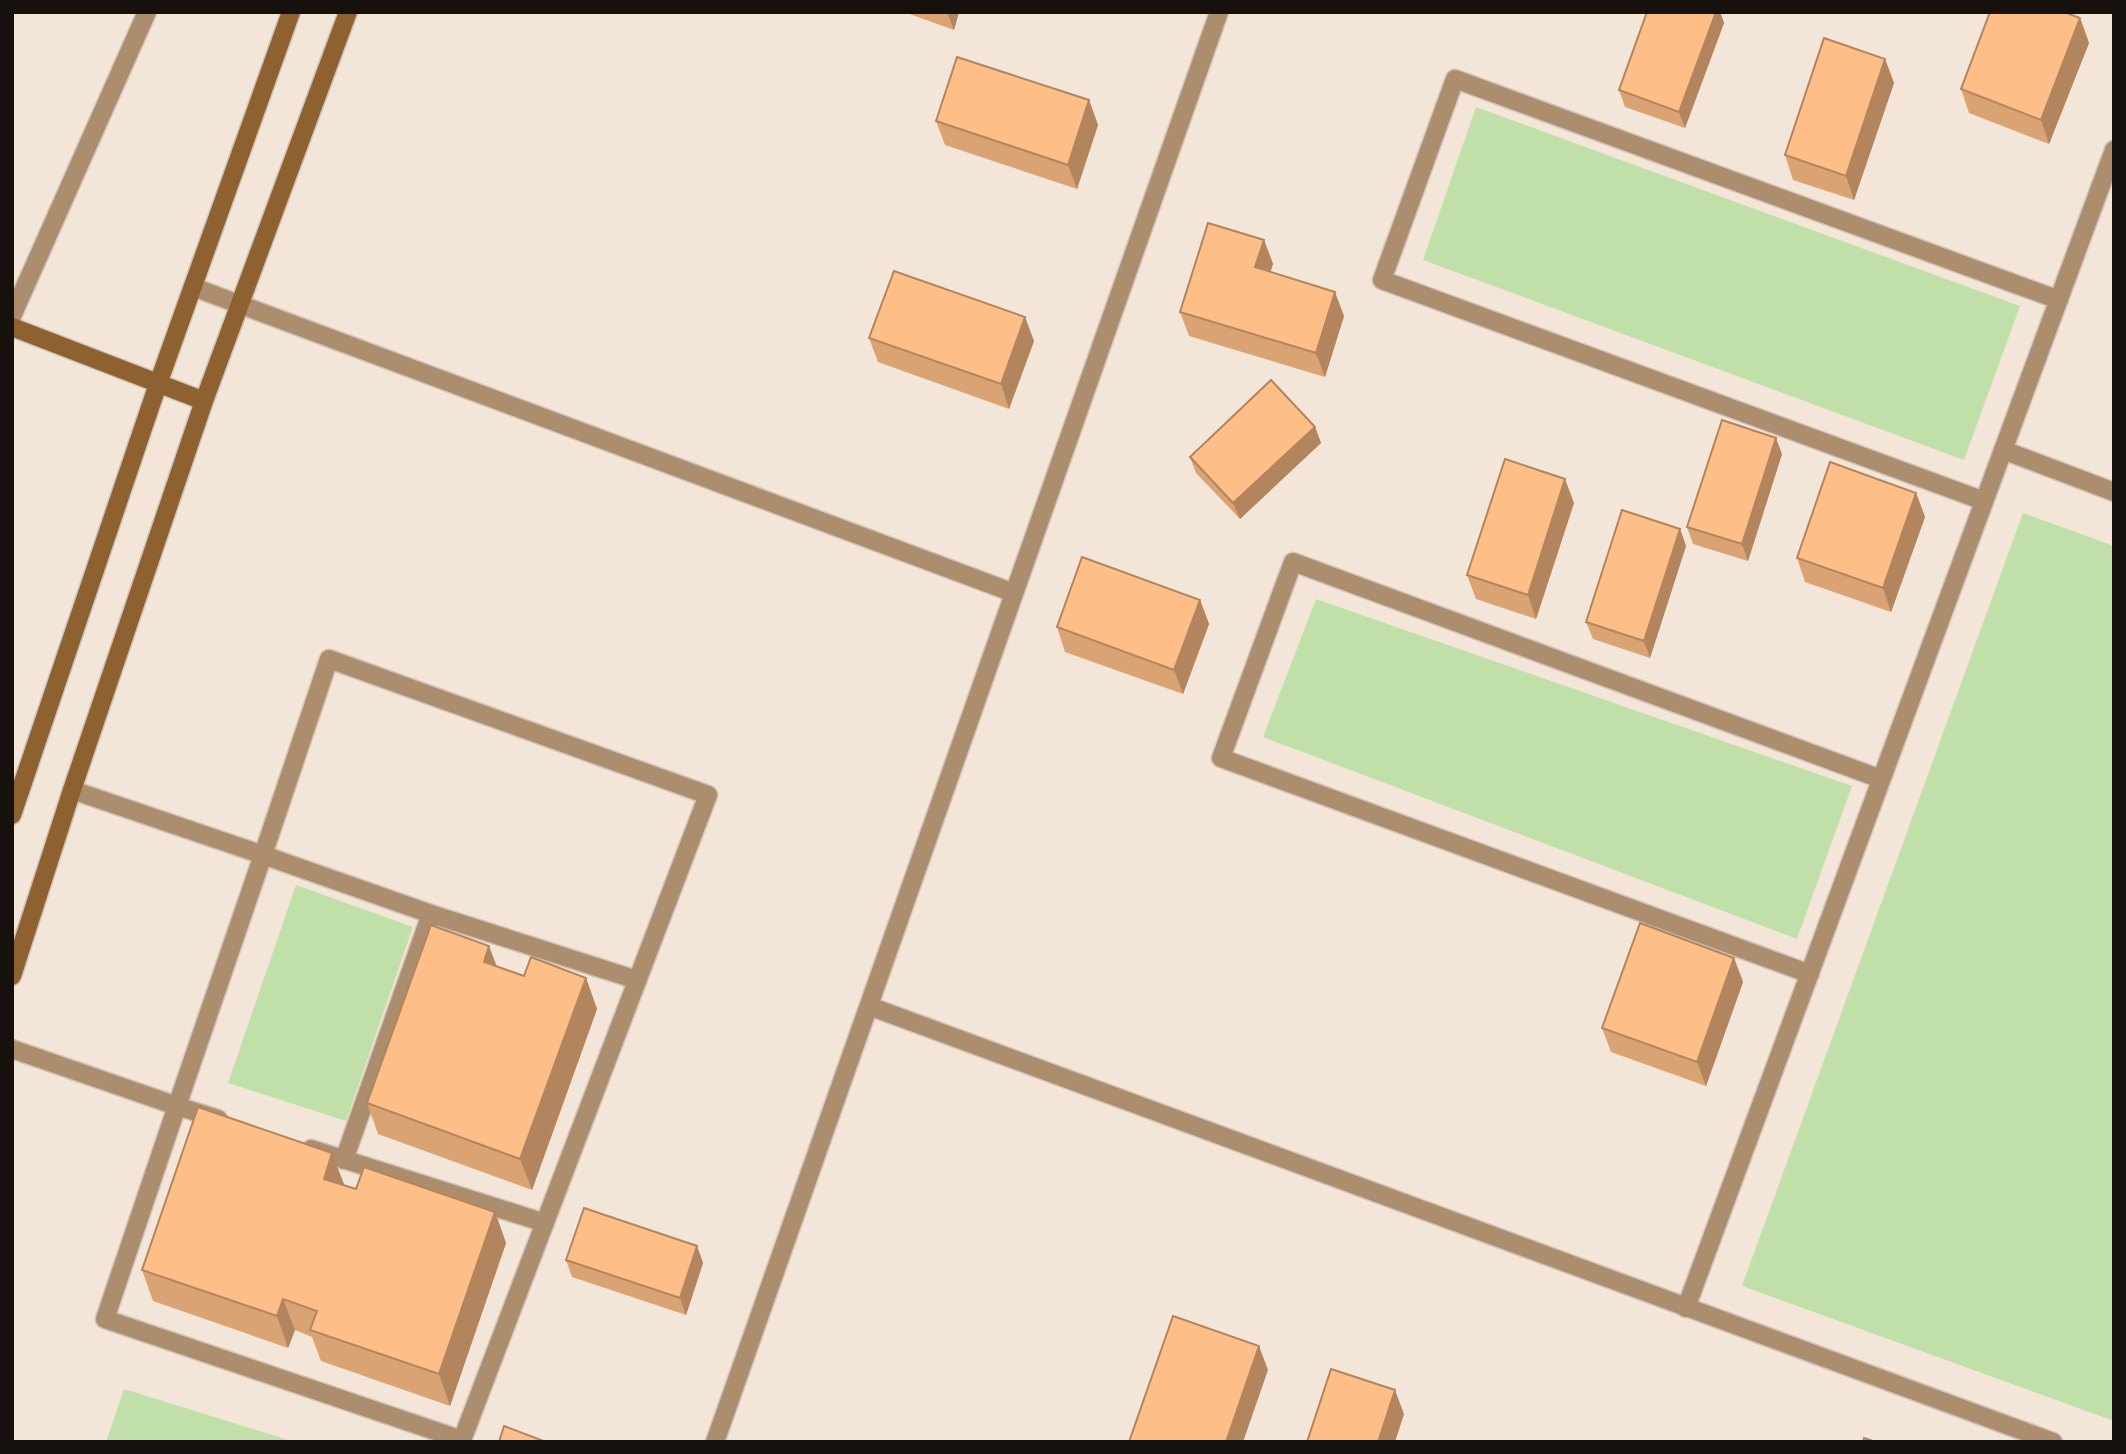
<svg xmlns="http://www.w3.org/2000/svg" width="2126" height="1454" font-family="Jost,sans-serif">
<rect width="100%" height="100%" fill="#f4e5d9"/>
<!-- green -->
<path fill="#c1e0a9" d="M1476 107 2020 306 1964 460 1423 260Z
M2023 513 2114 546V1421L1742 1286Z
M1316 599 1852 786 1797 939 1263 737Z
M296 885 413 927 346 1121 228 1083Z
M124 1389 295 1442H106Z"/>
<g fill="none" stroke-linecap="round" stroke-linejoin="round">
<!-- lane casing -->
<g stroke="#d0c3b8" stroke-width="21">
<path id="lane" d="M12 1049 177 1106 105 1319 462 1440 708 795 329 659 263 855 72 790
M218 1119 177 1106 263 855 431 914 637 980
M311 1149 545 1223
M344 1160 431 914"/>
</g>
<!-- street casing -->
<g stroke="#d0c3b8" stroke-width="21">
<path id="street" d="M193 287 1014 593
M12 316 147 12
M2003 450 2114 492
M1984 501 1382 280 1455 79 2059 300
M1810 974 1221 758 1293 562 1881 779
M869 1006 2053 1442
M1686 1308 2114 150
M715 1442 1219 12"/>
</g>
<!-- secondary casing -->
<g stroke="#d0c3b8" stroke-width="21">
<path id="secondary" d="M12 327 204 401
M12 815 158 384 291 12
M12 976 72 790 204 401 348 12"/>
</g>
<!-- lane -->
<use href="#lane" stroke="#ac8e6e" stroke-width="18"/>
<!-- street -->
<use href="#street" stroke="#ac8e6e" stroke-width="18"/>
<!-- secondary -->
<use href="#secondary" stroke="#8d6130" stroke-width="18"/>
</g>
<!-- wall -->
<path fill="#daa374" d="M904 12H959L954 30Z
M1647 12H1720L1724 23 1685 128 1625 107 1619 90Z
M2080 18 2089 43 2049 144 1969 113 1961 89Z
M1885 59 1894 83 1854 200 1793 180 1785 155Z
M1089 100 1098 125 1077 189 945 145 936 121Z
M1264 240 1273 264 1270 272 1344 316 1325 377 1189 336 1180 312Z
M869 338 1034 341 1009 409 878 362Z
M1315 427 1321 443 1240 519 1196 473 1190 457Z
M1782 454 1748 561 1693 544 1687 527Z
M1916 493 1925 517 1891 612 1805 582 1797 558Z
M1574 503 1536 619 1476 599 1467 575Z
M1680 529 1686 546 1650 658 1593 639 1586 622Z
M1200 600 1209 624 1183 694 1065 652 1057 627Z
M1734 958 1743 982 1706 1086 1611 1052 1602 1028Z
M497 967 524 976 586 978 597 1009 532 1190 378 1134 367 1103Z
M332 1153 343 1185 356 1189 495 1212 506 1243 450 1406 321 1361 312 1337 295 1330 288 1348 153 1301 142 1270Z
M697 1246 703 1263 686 1315 572 1277 566 1260Z"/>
<!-- shaded-wall -->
<path fill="#b2855e" d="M947 12H959L954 30Z
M1716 12H1720L1724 23 1685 128 1679 112Z
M2080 18 2089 43 2049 144 2041 120Z
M1885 59 1894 83 1854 200 1846 176Z
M1089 100 1098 125 1077 189 1068 165Z
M1264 240 1273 264 1264 292 1255 267Z
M1335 292 1344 316 1325 377 1316 353Z
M1025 317 1034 341 1009 409 1001 384Z
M1315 427 1321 443 1240 519 1233 503Z
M1776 438 1782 454 1748 561 1742 544Z
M1565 479 1574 503 1536 619 1528 595Z
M1916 493 1925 517 1891 612 1883 588Z
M1680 529 1686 546 1650 658 1644 641Z
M1200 600 1209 624 1183 694 1174 670Z
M489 946 501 977 484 962Z
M1734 958 1743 982 1706 1086 1697 1062Z
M586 978 597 1009 532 1190 520 1159Z
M332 1153 344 1184 335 1210 324 1179Z
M495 1212 506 1243 450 1406 439 1374Z
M697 1246 703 1263 686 1315 680 1298Z
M283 1299 295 1330 288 1348 277 1316Z
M1259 1346 1268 1370 1243 1442H1226Z
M1395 1390 1404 1414 1395 1442H1378Z"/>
<!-- building -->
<path fill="#febe87" stroke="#b2855e" stroke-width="2" d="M1647 12H1716L1679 112 1619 90Z
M1990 12H2064L2080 18 2041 120 1961 89Z
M1824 38 1885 59 1846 176 1785 155Z
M957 57 1089 100 1068 165 936 121Z
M1208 223 1264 240 1255 267 1335 292 1316 353 1180 312Z
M894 271 1025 317 1001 384 869 338Z
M1271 380 1315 427 1233 503 1190 457Z
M1722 420 1776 438 1742 544 1687 527Z
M1505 459 1565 479 1528 595 1467 575Z
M1830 462 1916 493 1883 588 1797 558Z
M1622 510 1680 529 1644 641 1586 622Z
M1082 557 1200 600 1174 670 1057 627Z
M1640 923 1734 958 1697 1062 1602 1028Z
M431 925 489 946 484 962 524 976 531 957 586 978 520 1159 367 1103Z
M198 1107 332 1153 324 1179 356 1189 364 1167 495 1212 439 1374 310 1330 317 1311 283 1299 277 1316 142 1270Z
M584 1208 697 1246 680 1298 566 1260Z
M1173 1316 1259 1346 1226 1442H1129Z
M1331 1369 1395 1390 1378 1442H1307Z
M504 1426 546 1442H499Z
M1864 1438 1876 1442H1863Z"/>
<!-- border -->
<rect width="2126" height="1454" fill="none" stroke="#16110d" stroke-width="28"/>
</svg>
